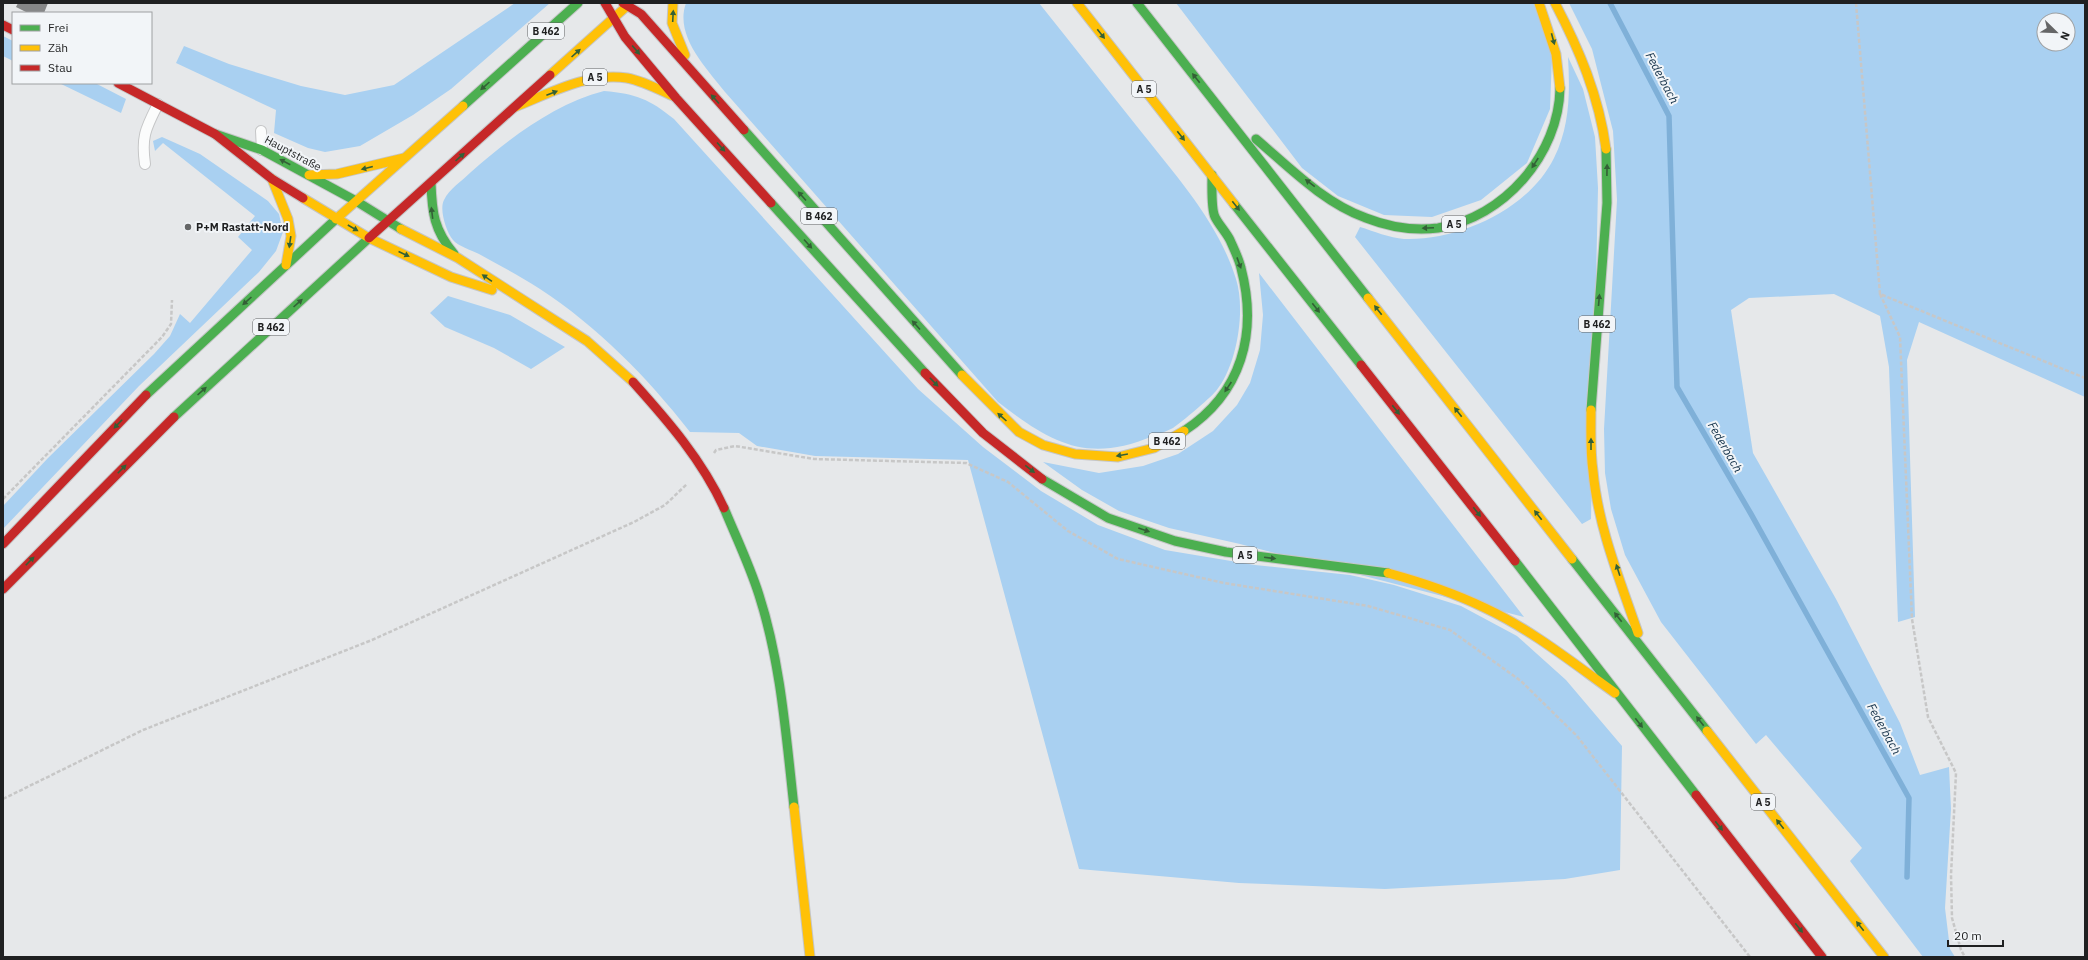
<svg xmlns="http://www.w3.org/2000/svg" width="2088" height="960" font-family="'IBM Plex Sans',sans-serif">
<rect width="100%" height="100%" fill="#e6e8ea"/>
<!-- green -->
<path fill="#a9d0f1" fill-rule="evenodd" d="M515 3H550L451 89 413 115 360 146 325 152 308 148 274 133 276 110 176 63 184 46 229 64 301 86 345 95 394 85Z
M686 3H1039C1074 47 1108 90 1143 134 1178 178 1219 224 1236 279 1246 310 1237 366 1216 391 1208 400 1183 421 1173 428 1167 431 1159 434 1153 436 1087 464 1051 443 998 402L725 92C707 69 674 36 686 3Z
M1176 3H1534L1552 57 1550 109 1527 163 1481 200 1432 217 1384 215 1338 196 1302 168Z
M1569 3H2085V397L1919 322 1907 360 1915 617 1898 622 1889 367 1880 316 1834 294 1749 298 1731 310 1753 453 1836 599 1900 723 1920 775 1949 767 1951 809 1945 908 1950 949 1955 957H1923L1850 861 1862 848 1766 735 1756 744 1661 622 1625 555 1611 509 1605 473 1604 429 1617 200 1613 131 1592 49ZM2044 20H2068V44H2044Z
M3 36 13 41V61L3 56Z
M1568 57 1583 89 1595 137 1598 188 1591 519 1582 524 1355 237 1360 227C1373 231 1390 238 1404 239 1459 241 1529 209 1554 158 1570 126 1570 92 1568 57Z
M59 83H95L126 99 121 113Z
M604 91C637 94 649 99 674 119L918 389 983 447 1041 491 1098 525 1165 550 1255 565 1350 575 1394 585 1461 606 1517 636 1566 680 1622 746 1620 870 1565 879 1385 889 1239 883 1079 869 968 460 815 456 757 446 739 433 690 432C647 377 598 327 540 289 520 276 499 265 479 254 471 250 458 246 453 240 446 232 439 209 444 200 449 189 462 181 471 172 510 138 554 104 604 91Z
M162 137 200 154 268 201 279 214 283 232 276 251 259 272 139 386 3 529V506L48 458 154 354 170 336 180 314 190 323 252 250 238 237 255 216 163 143 155 151 153 141Z
M1259 273 1524 617 1240 544 1169 528 1119 511 1082 490 1043 462 1099 473 1143 466 1178 454 1213 431 1237 405 1250 383 1260 350 1263 315Z
M448 296 510 315 565 347 531 369 494 348 445 327 430 313Z"/>
<g fill="none" stroke-linecap="round" stroke-linejoin="round">
<!-- stream -->
<path stroke="#7fb0d8" stroke-width="5.5" d="M1610 3 1669 116 1677 387 1751 514 1909 798 1907 877"/>
</g>
<!-- building -->
<path fill="#868788" d="M18 3H48L44 13H28L16 7Z"/>
<g fill="none" stroke-linecap="round" stroke-linejoin="round">
<!-- lane casing -->
<g stroke="#c5c6c7" stroke-width="12">
<path id="lane" d="M261 131 262 150
M145 164C141 136 146 128 158 104"/>
</g>
<!-- fast casing -->
<g stroke="#c5c6c7" stroke-width="11">
<path id="fast" d="M1137 3 1368 298
M463 106 578 3
M744 130 962 375
M215 134 262 150 356 201 401 229
M1256 139C1290 168 1324 203 1366 218 1389 227 1414 231 1438 228 1504 218 1559 154 1560 88
M431 183C432 213 434 230 454 254
M771 203 925 373
M1234 204 1361 365
M146 395 336 219
M1591 410 1607 203 1606 149
M174 417 369 238
M1184 431C1242 393 1258 333 1241 268 1239 259 1234 249 1230 240 1226 232 1219 225 1215 217 1211 209 1212 185 1212 175
M1042 479 1108 518 1175 541 1226 552 1388 573
M724 508C736 537 750 566 759 595 781 663 786 736 794 807
M1572 559 1707 731
M1515 561 1696 795"/>
</g>
<!-- slow casing -->
<g stroke="#c5c6c7" stroke-width="11">
<path id="slow" d="M673 3 672 23 685 55
M1077 3 1234 204
M1539 3 1556 54 1560 88
M1555 3C1579 49 1599 96 1606 149
M550 75 627 6
M515 107C550 93 588 72 627 78 643 81 658 89 673 96
M309 175 337 174 404 158
M272 179 288 219 291 236 286 265
M303 198 369 238 451 277 492 290
M336 219 463 106
M401 229 458 258 587 341 633 382
M1368 298 1572 559
M962 375 1019 432 1043 445 1075 454 1118 457 1154 448 1184 431
M1591 410C1591 431 1590 451 1593 471 1598 527 1620 580 1638 633
M1388 573C1421 582 1454 593 1485 608 1532 630 1573 663 1615 693
M1707 731 1884 957
M794 807 810 957"/>
</g>
<!-- jam casing -->
<g stroke="#c5c6c7" stroke-width="11">
<path id="jam" d="M605 3 625 37 676 98 771 203
M623 3 641 14 744 130
M3 25 13 30
M118 83 215 134 272 179 303 198
M369 238 550 75
M1361 365 1515 561
M925 373 983 433 1042 479
M633 382C668 421 702 460 724 508
M3 544 146 395
M3 589 174 417
M1696 795 1822 957"/>
</g>
<!-- path -->
<path stroke="#c7c7c7" stroke-width="2.5" stroke-dasharray="4 2" stroke-linecap="butt" d="M1856 3 1880 294 2085 378
M1880 294 1900 337 1912 619 1928 717 1956 773 1951 875 1952 918 1961 950 1965 957
M714 453 716 450 735 446 814 459 966 463 1008 482 1068 531 1118 559 1224 583 1368 606 1450 630 1521 681 1577 736 1750 957
M3 499 162 337 171 324 172 300
M3 799 143 730 372 640 634 522 665 505 687 484"/>
<!-- lane -->
<use href="#lane" stroke="#fbfcfc" stroke-width="10"/>
<!-- fast -->
<use href="#fast" stroke="#4caf50" stroke-width="9"/>
<!-- slow -->
<use href="#slow" stroke="#ffc107" stroke-width="9"/>
<!-- jam -->
<use href="#jam" stroke="#c62828" stroke-width="9"/>
</g>
<!-- one-way arrows -->
<defs><path id="oneway-solid" d="M-6-.8H1V-3.2L6.5 0L1 3.2V.8H-6Z"/></defs>
<g fill="#336036">
<use href="#oneway-solid" transform="translate(673 16) rotate(-87)"/>
<use href="#oneway-solid" transform="translate(1101 34) rotate(52)"/>
<use href="#oneway-solid" transform="translate(1553 39) rotate(75)"/>
<use href="#oneway-solid" transform="translate(636 50) rotate(50)"/>
<use href="#oneway-solid" transform="translate(576 53) rotate(-42)"/>
<use href="#oneway-solid" transform="translate(1196 78) rotate(-128)"/>
<use href="#oneway-solid" transform="translate(485 86) rotate(138)"/>
<use href="#oneway-solid" transform="translate(552 93) rotate(-21)"/>
<use href="#oneway-solid" transform="translate(715 99) rotate(-132)"/>
<use href="#oneway-solid" transform="translate(1181 136) rotate(52)"/>
<use href="#oneway-solid" transform="translate(721 147) rotate(48)"/>
<use href="#oneway-solid" transform="translate(460 157) rotate(-42)"/>
<use href="#oneway-solid" transform="translate(285 162) rotate(-152)"/>
<use href="#oneway-solid" transform="translate(1535 163) rotate(123)"/>
<use href="#oneway-solid" transform="translate(367 168) rotate(166)"/>
<use href="#oneway-solid" transform="translate(1607 170) rotate(-89)"/>
<use href="#oneway-solid" transform="translate(1310 183) rotate(-143)"/>
<use href="#oneway-solid" transform="translate(802 196) rotate(-132)"/>
<use href="#oneway-solid" transform="translate(1236 206) rotate(52)"/>
<use href="#oneway-solid" transform="translate(432 213) rotate(-97)"/>
<use href="#oneway-solid" transform="translate(353 228) rotate(30)"/>
<use href="#oneway-solid" transform="translate(1428 228) rotate(177)"/>
<use href="#oneway-solid" transform="translate(290 242) rotate(98)"/>
<use href="#oneway-solid" transform="translate(808 244) rotate(48)"/>
<use href="#oneway-solid" transform="translate(404 254) rotate(25)"/>
<use href="#oneway-solid" transform="translate(1239 263) rotate(70)"/>
<use href="#oneway-solid" transform="translate(487 278) rotate(-146)"/>
<use href="#oneway-solid" transform="translate(1599 300) rotate(-85)"/>
<use href="#oneway-solid" transform="translate(247 301) rotate(138)"/>
<use href="#oneway-solid" transform="translate(298 303) rotate(-42)"/>
<use href="#oneway-solid" transform="translate(1316 308) rotate(52)"/>
<use href="#oneway-solid" transform="translate(1378 310) rotate(-128)"/>
<use href="#oneway-solid" transform="translate(916 325) rotate(-132)"/>
<use href="#oneway-solid" transform="translate(934 382) rotate(46)"/>
<use href="#oneway-solid" transform="translate(1228 387) rotate(124)"/>
<use href="#oneway-solid" transform="translate(202 391) rotate(-42)"/>
<use href="#oneway-solid" transform="translate(1396 410) rotate(52)"/>
<use href="#oneway-solid" transform="translate(1458 412) rotate(-128)"/>
<use href="#oneway-solid" transform="translate(1002 417) rotate(-138)"/>
<use href="#oneway-solid" transform="translate(118 424) rotate(134)"/>
<use href="#oneway-solid" transform="translate(1591 444) rotate(-90)"/>
<use href="#oneway-solid" transform="translate(1122 455) rotate(170)"/>
<use href="#oneway-solid" transform="translate(122 469) rotate(-45)"/>
<use href="#oneway-solid" transform="translate(1030 469) rotate(38)"/>
<use href="#oneway-solid" transform="translate(1477 512) rotate(52)"/>
<use href="#oneway-solid" transform="translate(1538 515) rotate(-128)"/>
<use href="#oneway-solid" transform="translate(1144 530) rotate(19)"/>
<use href="#oneway-solid" transform="translate(1270 558) rotate(7)"/>
<use href="#oneway-solid" transform="translate(30 561) rotate(-45)"/>
<use href="#oneway-solid" transform="translate(1618 570) rotate(-108)"/>
<use href="#oneway-solid" transform="translate(1618 617) rotate(-128)"/>
<use href="#oneway-solid" transform="translate(1700 721) rotate(-128)"/>
<use href="#oneway-solid" transform="translate(1639 723) rotate(52)"/>
<use href="#oneway-solid" transform="translate(1780 824) rotate(-128)"/>
<use href="#oneway-solid" transform="translate(1719 826) rotate(52)"/>
<use href="#oneway-solid" transform="translate(1860 926) rotate(-128)"/>
<use href="#oneway-solid" transform="translate(1799 928) rotate(52)"/>
</g>
<!-- markers -->
<circle fill="#656667" stroke="#f2f5f8" stroke-width="1.5" cx="188" cy="227" r="4"/>
<g text-anchor="middle" stroke-width="4" stroke-linejoin="round" paint-order="stroke">
<!-- shield labels -->
<g fill="#f2f5f8" stroke="#5e6062" stroke-width="1">
<rect x="528" y="23" width="36" height="16" rx="3"/>
<rect x="583" y="69" width="24" height="16" rx="3"/>
<rect x="1132" y="81" width="24" height="16" rx="3"/>
<rect x="801" y="208" width="36" height="16" rx="3"/>
<rect x="1442" y="216" width="24" height="16" rx="3"/>
<rect x="1579" y="316" width="36" height="16" rx="3"/>
<rect x="253" y="319" width="36" height="16" rx="3"/>
<rect x="1149" y="433" width="36" height="16" rx="3"/>
<rect x="1233" y="547" width="24" height="16" rx="3"/>
<rect x="1751" y="794" width="24" height="16" rx="3"/>
</g>
<g font-size="10" font-weight="bold" fill="#1f2021">
<text x="546" y="35">B 462</text>
<text x="595" y="81">A 5</text>
<text x="1144" y="93">A 5</text>
<text x="819" y="220">B 462</text>
<text x="1454" y="228">A 5</text>
<text x="1597" y="328">B 462</text>
<text x="271" y="331">B 462</text>
<text x="1167" y="445">B 462</text>
<text x="1245" y="559">A 5</text>
<text x="1763" y="806">A 5</text>
</g>
<!-- street labels -->
<g font-size="11" fill="#1f2021" stroke="#f2f5f8">
<text transform="translate(293 153) rotate(28)" y="4">Hauptstraße</text>
</g>
<!-- poi labels -->
<g font-size="11" font-weight="bold" fill="#1f2021" stroke="#f2f5f8" text-anchor="start">
<text x="196" y="231">P+M Rastatt-Nord</text>
</g>
<!-- water labels -->
<g font-size="12" font-style="italic" fill="#0f2d45" stroke="#f2f5f8">
<text transform="translate(1662 78) rotate(62)" y="4">Federbach</text>
<text transform="translate(1725 447) rotate(60)" y="4">Federbach</text>
<text transform="translate(1884 729) rotate(61)" y="4">Federbach</text>
</g>
</g>
<!-- border -->
<rect width="2088" height="960" fill="none" stroke="#1f2021" stroke-width="8"/>
<!-- legend -->
<rect x="12" y="12" width="140" height="72" fill="#f2f5f8" stroke="#9ea0a2"/>
<rect x="20" y="25" width="20" height="6" fill="#4caf50" stroke="#9ea0a2"/>
<text x="48" y="32" font-size="12" fill="#1f2021">Frei</text>
<rect x="20" y="45" width="20" height="6" fill="#ffc107" stroke="#9ea0a2"/>
<text x="48" y="52" font-size="12" fill="#1f2021">Zäh</text>
<rect x="20" y="65" width="20" height="6" fill="#c62828" stroke="#9ea0a2"/>
<text x="48" y="72" font-size="12" fill="#1f2021">Stau</text>
<!-- north arrow -->
<g transform="translate(2056 32) rotate(113)"><circle r="19" fill="#f2f5f8" stroke="#9ea0a2"/>
<path d="M0-3L7 15L0 10L-7 15Z" fill="#656667"/>
<text y="-6" font-size="11" font-weight="bold" text-anchor="middle" fill="#1f2021">N</text>
</g>
<!-- scale -->
<path d="M1948 940v6h55v-6" fill="none" stroke="#1f2021" stroke-width="2"/>
<text x="1954" y="940" font-size="12" fill="#1f2021" stroke="#f2f5f8" stroke-width="3" paint-order="stroke">20 m</text>
</svg>
